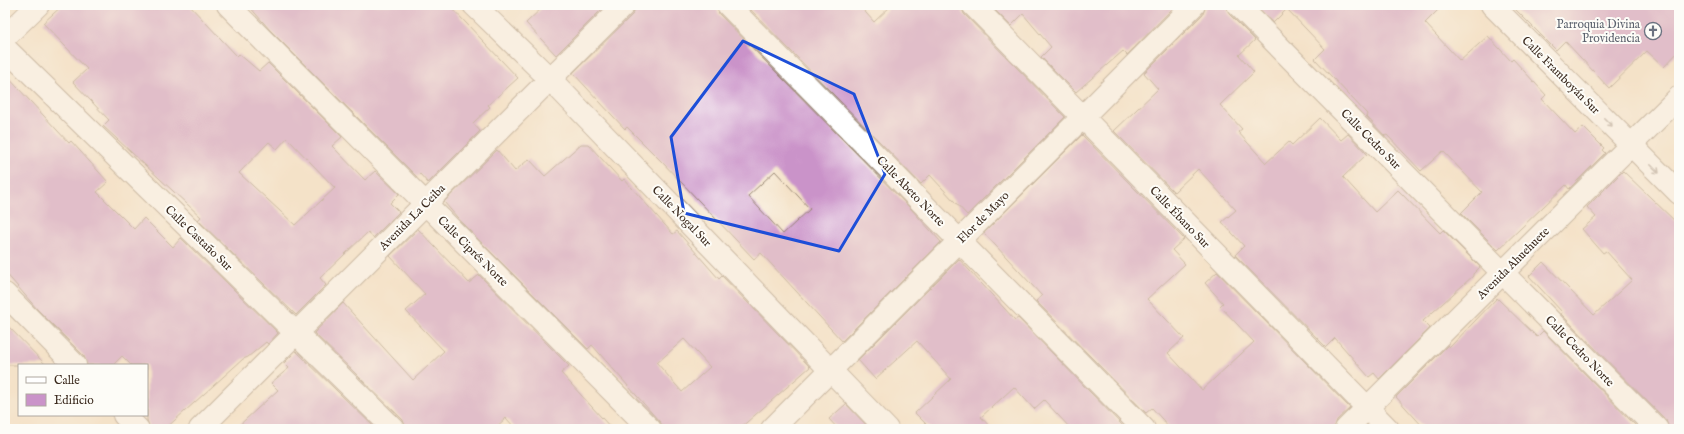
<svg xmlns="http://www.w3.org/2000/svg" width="1684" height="434" font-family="'IM FELL English',serif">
<rect width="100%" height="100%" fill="#fdfcf7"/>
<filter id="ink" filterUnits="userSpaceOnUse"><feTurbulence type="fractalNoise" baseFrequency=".025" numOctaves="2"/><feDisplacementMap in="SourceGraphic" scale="8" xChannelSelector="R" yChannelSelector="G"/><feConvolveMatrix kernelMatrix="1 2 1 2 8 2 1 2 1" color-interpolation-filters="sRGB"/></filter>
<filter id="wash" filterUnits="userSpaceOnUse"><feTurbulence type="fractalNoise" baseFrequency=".012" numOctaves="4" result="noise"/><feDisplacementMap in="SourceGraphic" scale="16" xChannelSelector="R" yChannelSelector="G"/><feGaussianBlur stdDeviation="0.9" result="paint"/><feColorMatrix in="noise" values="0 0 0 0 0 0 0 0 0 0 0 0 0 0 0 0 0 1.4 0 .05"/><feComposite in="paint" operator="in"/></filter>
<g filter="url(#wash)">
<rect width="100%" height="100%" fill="#f4e2c8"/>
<g id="blocks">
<!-- building -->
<path fill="#ca93c9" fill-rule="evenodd" d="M63 5H189L237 56 239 54 259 71 268 63 342 137 332 146 365 180 375 171 399 194 390 203 399 212 373 238 368 232 320 278 326 285 296 315 198 220 201 217 103 126 109 120 73 82 87 69 43 23ZM287 138 335 188 295 225 239 173 269 142 277 149Z
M248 5H449L518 78 488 105 490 107 473 123 480 131 428 183 420 174 417 177 270 30Z
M545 5H606L556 55 526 23Z
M636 5H716L719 14 911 209 941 242 842 341 761 253 754 259 662 162 627 127 625 129 573 73 633 14ZM775 171 810 209 783 234 748 196Z
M746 5H859L874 22 892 5H961L964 14 1065 117 967 215 930 175 921 184Z
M990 5H1176L1127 55 1123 51 1076 92 1041 57 1051 47 1023 14 1011 26Z
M1206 5H1226L1229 14 1255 40 1239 55 1254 72 1220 105 1242 129 1238 132 1266 163 1289 142 1292 145 1320 118 1341 140 1348 134 1367 154 1343 177 1375 212 1398 190 1440 233 1443 230 1480 267 1473 274V276L1423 321 1430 328 1379 379 1374 373 1369 377 1335 338 1326 347 1235 255 1244 246 1222 222 1236 210 1198 169 1174 192 1114 131 1158 89 1144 73 1203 14Z
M1256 5H1443L1425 23 1460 61 1488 36 1511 61 1513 59 1546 95 1542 99 1575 134 1583 127 1604 148 1602 150 1605 153 1569 189 1566 185 1498 250 1461 213 1482 192 1443 151 1421 171 1387 135 1385 136 1366 116 1367 114 1315 59 1325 49 1287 9 1273 23Z
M1511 5H1679V51L1664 67 1647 51 1609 88 1565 41 1556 50Z
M5 74 69 143 71 141 108 182 97 192 134 229 144 218 173 247 181 238 278 333 268 344 266 342 248 357 243 359 165 429H150L147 420V365H131L122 356 113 365H87L84 356 37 309 5 272Z
M1082 135 1184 239 1172 250 1185 264 1147 299 1184 338 1168 353 1202 390 1254 342 1220 306 1223 303 1205 283 1217 272 1350 408 1337 420 1334 429H1171L1152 408 1146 413 1036 301 1042 296 984 233Z
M581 144H588L622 181 624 179 673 234 677 231 719 279 722 276 810 367 739 429H666L592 345 588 349 464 225 444 202 497 150 515 171 529 159 545 176ZM684 339 710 367 682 392 657 363Z
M1623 171 1679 225V429H1669L1666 420 1561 314 1562 312 1529 276 1543 262 1594 315 1632 280 1606 251 1603 253 1582 229 1596 217 1587 207Z
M418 229 469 283 479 275 569 366 561 373 612 429H516L506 418 494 429H406L403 420 314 333 343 303 413 380 444 351 406 311 425 294 390 256Z
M959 259 1015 320 1018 318 1126 429H1071L1044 400 1034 409 1014 387 981 417 992 429H931L915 413 951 379 917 341 875 379 858 360Z
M1497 298 1537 337 1543 331 1639 429H1425L1396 397 1448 345 1450 347Z
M5 323 46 365H5Z
M296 351 376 429H235L278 390 271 383 289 368 284 363Z
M846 404 870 429H838L829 419Z"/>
</g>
</g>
<g filter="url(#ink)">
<use href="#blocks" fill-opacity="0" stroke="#988673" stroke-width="1"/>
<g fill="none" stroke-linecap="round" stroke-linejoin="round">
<!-- minor casing -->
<g stroke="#988673" stroke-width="24">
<path id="minor" d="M228 5 650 429
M474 5 550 79 887 429
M728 5 1144 429
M973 5 1388 429
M1238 5 1657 429
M1492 5 1679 193
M5 37 38 5
M5 48 394 429
M5 294 75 365
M124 415 138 429
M200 429 624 5
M772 429 1194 5
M1346 429 1679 97"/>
</g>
<!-- minor -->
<use href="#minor" stroke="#fff" stroke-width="22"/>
</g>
<!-- one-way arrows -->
<defs><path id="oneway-shaft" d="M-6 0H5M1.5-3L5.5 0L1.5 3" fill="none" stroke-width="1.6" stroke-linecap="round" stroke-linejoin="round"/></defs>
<g stroke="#a79f9a">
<use href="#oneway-shaft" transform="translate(1608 122) rotate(45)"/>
<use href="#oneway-shaft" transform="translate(1655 169) rotate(45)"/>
</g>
</g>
<!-- marked area -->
<path d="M0 0H1684V434H0ZM743 41 854 94 885 174 839 251 684 213 671 137Z" fill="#f4e2c8" fill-opacity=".55" fill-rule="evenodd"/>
<path fill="none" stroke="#1d4ed8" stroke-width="3" stroke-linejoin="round" d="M743 41 854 94 885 174 839 251 684 213 671 137Z"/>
<!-- icons -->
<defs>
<g id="church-ring" transform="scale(0.9)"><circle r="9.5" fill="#fdfcf7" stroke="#6b7280" stroke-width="1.5"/><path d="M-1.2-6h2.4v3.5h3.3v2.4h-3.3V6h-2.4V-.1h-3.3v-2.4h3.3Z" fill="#6b7280"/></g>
</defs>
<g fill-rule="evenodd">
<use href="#church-ring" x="1653" y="31"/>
</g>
<g text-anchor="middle" stroke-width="4" stroke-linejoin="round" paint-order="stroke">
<!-- worship labels -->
<g font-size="12" fill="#5b616d" stroke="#fdfcf7" text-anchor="end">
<text x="1640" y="28">Parroquia Divina<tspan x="1640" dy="14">Providencia</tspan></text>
</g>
<!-- street labels -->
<g font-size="12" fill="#3b2a1e" stroke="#fdfcf7">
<text transform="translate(1561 75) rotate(45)" y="4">Calle Framboyán Sur</text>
<text transform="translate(1371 139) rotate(45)" y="4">Calle Cedro Sur</text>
<text transform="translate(911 191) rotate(46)" y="4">Calle Abeto Norte</text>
<text transform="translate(682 216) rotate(46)" y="4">Calle Nogal Sur</text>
<text transform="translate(412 217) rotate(-45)" y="4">Avenida La Ceiba</text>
<text transform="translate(983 217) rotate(-45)" y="4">Flor de Mayo</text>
<text transform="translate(1180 217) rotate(46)" y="4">Calle Ébano Sur</text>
<text transform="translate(199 238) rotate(44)" y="4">Calle Castaño Sur</text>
<text transform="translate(473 251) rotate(45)" y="4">Calle Ciprés Norte</text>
<text transform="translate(1513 263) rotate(-45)" y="4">Avenida Ahuehuete</text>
<text transform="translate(1580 351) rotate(46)" y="4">Calle Cedro Norte</text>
</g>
</g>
<!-- margin -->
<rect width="1684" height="434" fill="none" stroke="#fdfcf7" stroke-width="20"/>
<!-- legend -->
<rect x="18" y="364" width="130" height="52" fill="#fdfcf7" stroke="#afa8a0"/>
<rect x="26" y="377" width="20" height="6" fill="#ffffff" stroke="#afa8a0"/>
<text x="54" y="384" font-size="12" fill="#3b2a1e">Calle</text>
<rect x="26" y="394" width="20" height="12" fill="#ca93c9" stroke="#afa8a0"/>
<text x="54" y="404" font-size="12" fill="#3b2a1e">Edificio</text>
</svg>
